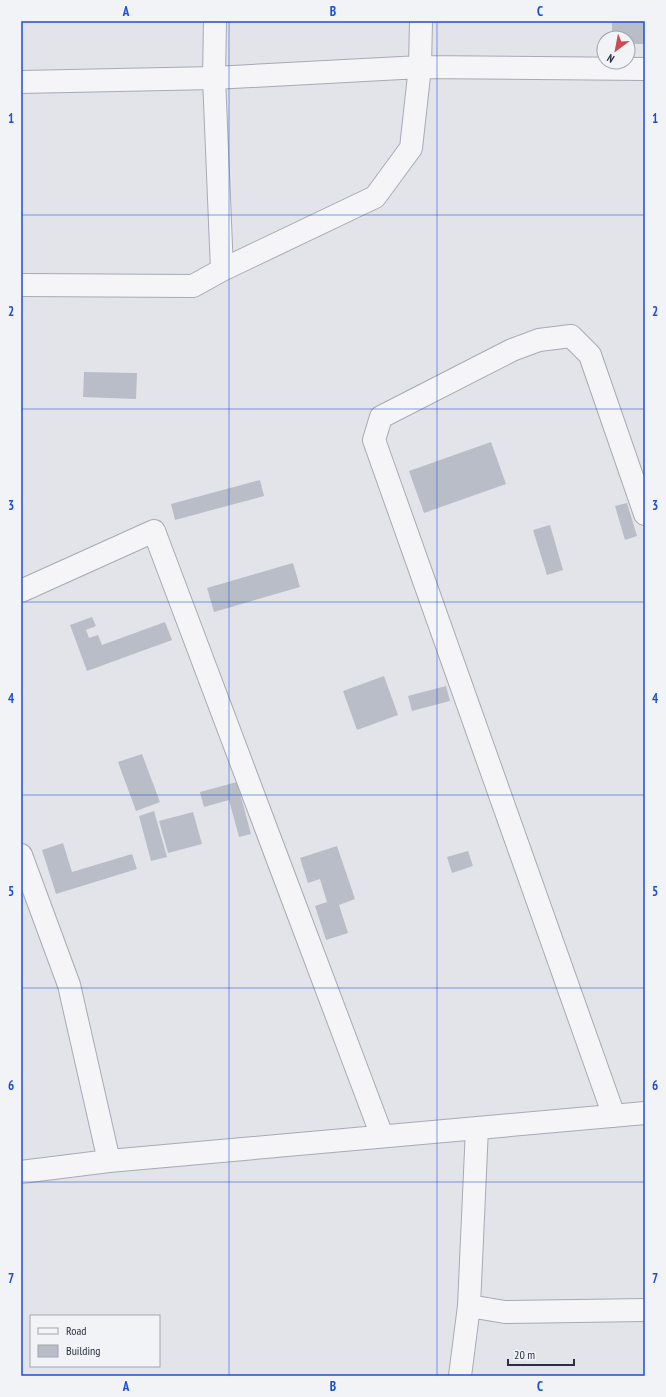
<svg xmlns="http://www.w3.org/2000/svg" width="666" height="1397" font-family="'PT Sans Narrow',sans-serif">
<rect width="100%" height="100%" fill="#e2e4ea"/>
<!-- building -->
<path fill="#b9bdc7" d="M612 21H645V44H628V38H612Z
M84 372 137 373 136 399 83 397Z
M491 442 506 484 424 513 409 471Z
M260 480 264 496 175 520 171 504Z
M627 503 637 536 625 540 615 506Z
M550 525 563 570 547 575 533 530Z
M293 563 300 587 214 612 207 588Z
M92 617 96 626 86 630 89 638 98 635 102 645 165 622 172 640 87 671 70 625Z
M384 676 398 715 357 730 343 691Z
M446 686 450 701 412 711 408 696Z
M142 754 160 802 136 811 118 762Z
M237 782 251 834 239 837 229 800 204 807 200 792Z
M154 811 167 857 151 861 139 816Z
M193 812 202 844 168 853 159 821Z
M63 843 72 872 132 854 137 869 56 894 42 850Z
M337 846 355 899 339 905 348 933 326 940 315 906 327 902 320 879 308 883 300 858Z
M468 851 473 866 452 873 447 857Z"/>
<g fill="none" stroke-linecap="round" stroke-linejoin="round">
<!-- minor casing -->
<g stroke="#a7aab4" stroke-width="24">
<path id="minor" d="M215 21 214 78 222 270
M21 82 214 78 420 67 645 69
M21 285 193 286 222 270 375 197 411 148 420 67 421 21
M21 591 154 531 382 1136
M21 855 69 985 109 1161
M614 1116 374 440 381 417 512 350 539 340 571 336 590 355 645 514
M21 1172 109 1161 645 1113
M469 1306 505 1312 645 1310
M460 1376 469 1306 477 1128"/>
</g>
<!-- minor -->
<use href="#minor" stroke="#f5f5f8" stroke-width="22"/>
</g>
<!-- grid -->
<path fill="none" stroke="#1d4ed8" stroke-width="1" stroke-opacity="0.55" d="M229 21V1376M437 21V1376M21 215H645M21 409H645M21 602H645M21 795H645M21 988H645M21 1182H645"/>
<!-- border -->
<rect width="666" height="1397" fill="none" stroke="#f1f3f7" stroke-width="44"/>
<!-- legend -->
<rect x="30" y="1315" width="130" height="52" fill="#f1f3f7" stroke="#a1a5ae"/>
<rect x="38" y="1328" width="20" height="6" fill="#f5f5f8" stroke="#a1a5ae"/>
<text x="66" y="1335" font-size="12" fill="#2a3041">Road</text>
<rect x="38" y="1345" width="20" height="12" fill="#b9bdc7" stroke="#a1a5ae"/>
<text x="66" y="1355" font-size="12" fill="#2a3041">Building</text>
<!-- north arrow -->
<g transform="translate(616 50) rotate(212)"><circle r="19" fill="#f1f3f7" stroke="#a1a5ae"/>
<path d="M0-3L7 15L0 10L-7 15Z" fill="#cb4b50"/>
<text y="-6" font-size="11" font-weight="bold" text-anchor="middle" fill="#2a3041">N</text>
</g>
<!-- scale -->
<path d="M508 1359v6h66v-6" fill="none" stroke="#2a3041" stroke-width="2"/>
<text x="514" y="1359" font-size="12" fill="#2a3041" stroke="#f1f3f7" stroke-width="3" paint-order="stroke">20 m</text>
<rect x="22" y="22" width="622" height="1353" fill="none" stroke="#1d4ed8" stroke-width="1.5"/>
<g font-size="13" text-anchor="middle" font-weight="bold" fill="#1d4ed8">
<text x="126" y="16">A</text>
<text x="333" y="16">B</text>
<text x="540" y="16">C</text>
<text x="11" y="123">1</text>
<text x="655" y="123">1</text>
<text x="11" y="316">2</text>
<text x="655" y="316">2</text>
<text x="11" y="510">3</text>
<text x="655" y="510">3</text>
<text x="11" y="703">4</text>
<text x="655" y="703">4</text>
<text x="11" y="896">5</text>
<text x="655" y="896">5</text>
<text x="11" y="1090">6</text>
<text x="655" y="1090">6</text>
<text x="11" y="1283">7</text>
<text x="655" y="1283">7</text>
<text x="126" y="1391">A</text>
<text x="333" y="1391">B</text>
<text x="540" y="1391">C</text>
</g>
</svg>
